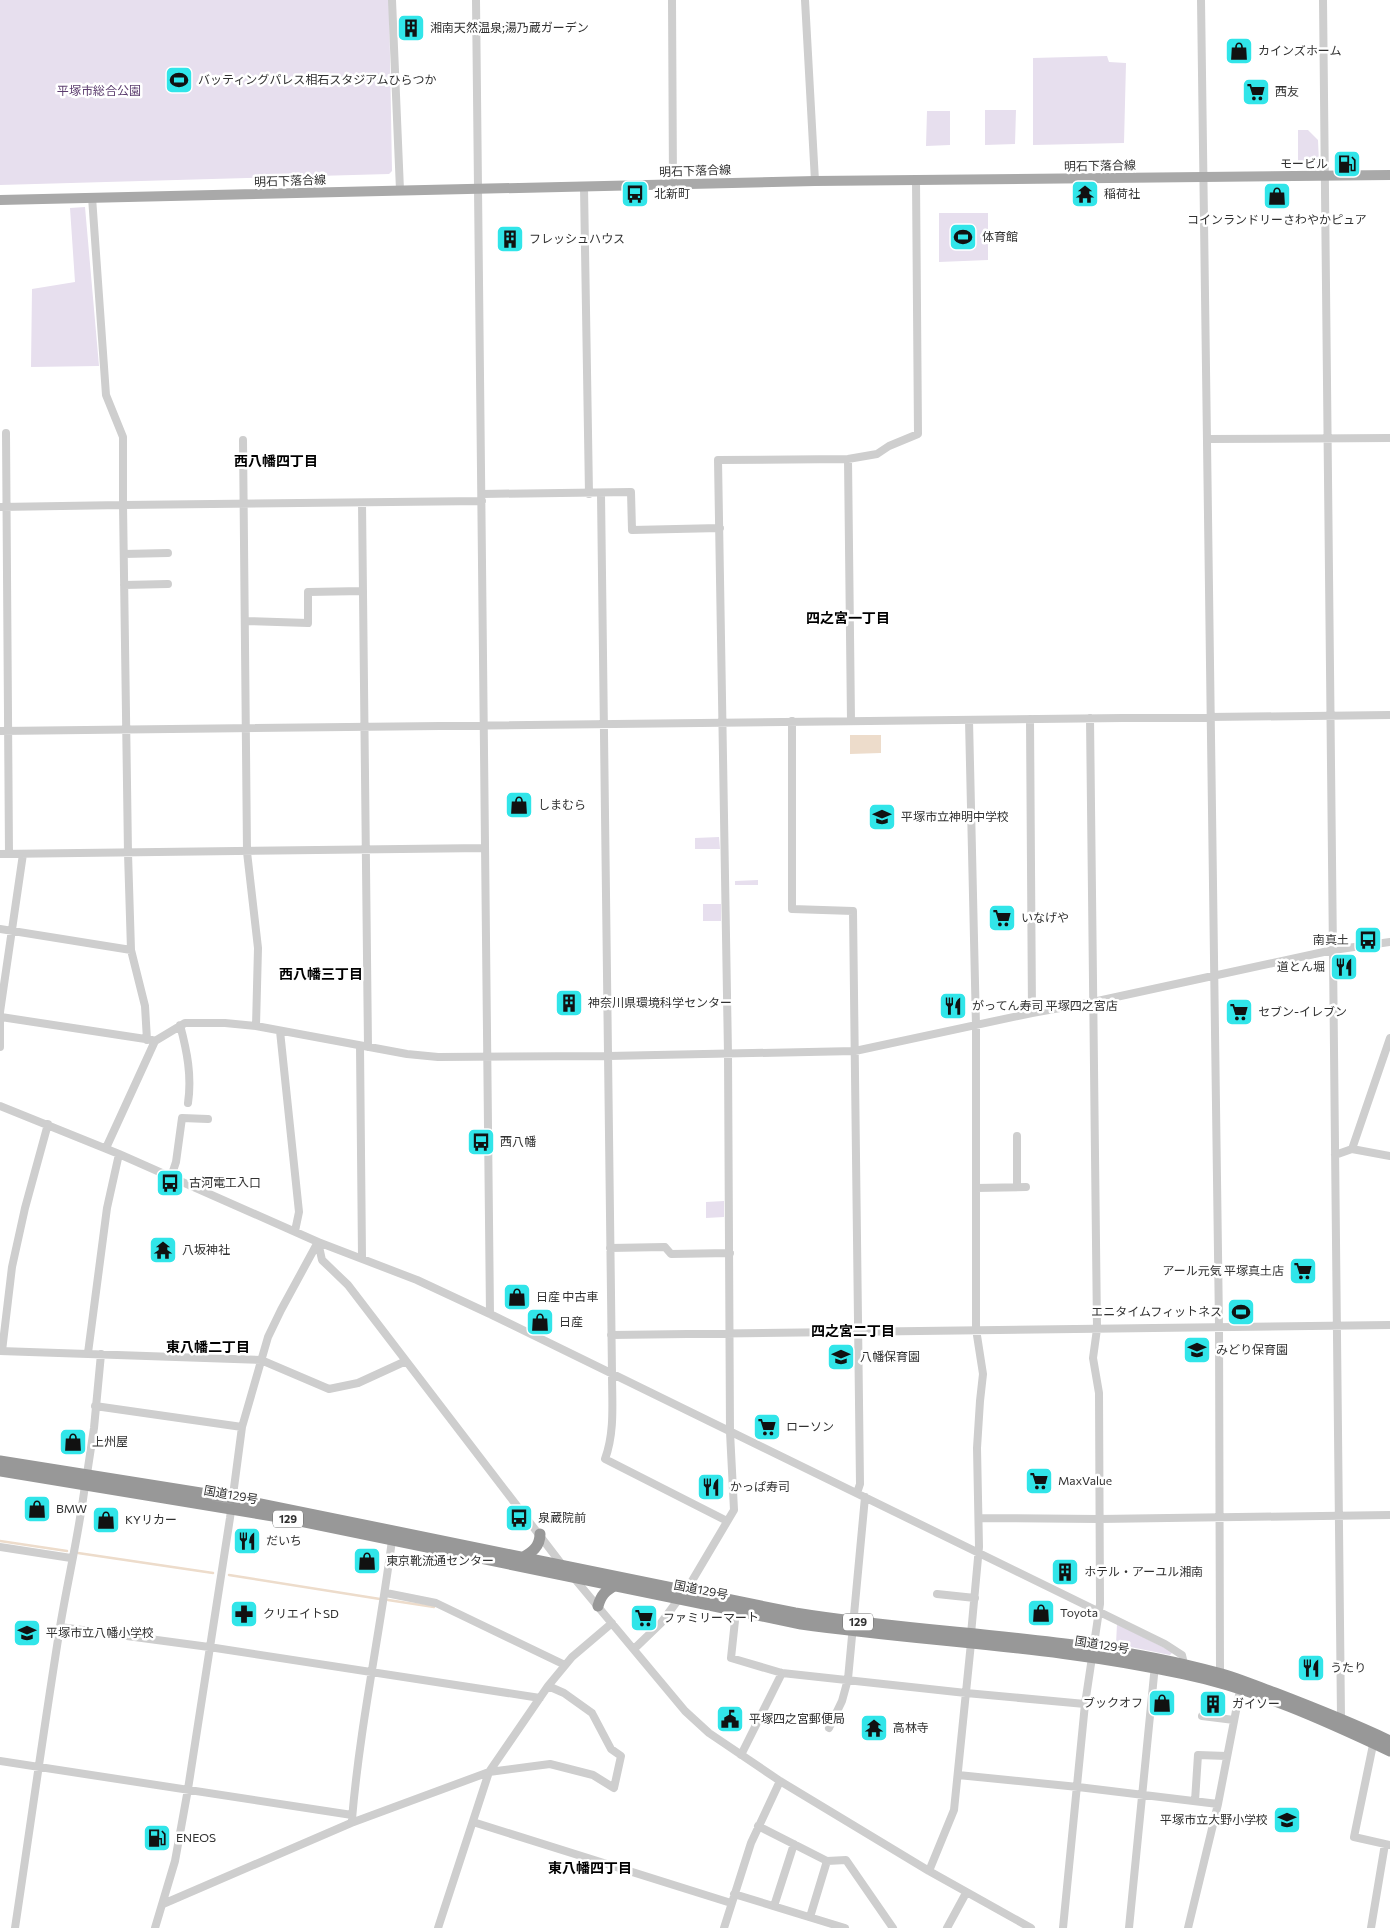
<svg xmlns="http://www.w3.org/2000/svg" width="1390" height="1928" font-family="Commissioner,'Noto Sans JP',sans-serif">
<rect width="100%" height="100%" fill="#fff"/>
<!-- green -->
<path fill="#e7dfee" d="M0 0H389L392 171 389 174 0 185Z
M1107 56 1109 62 1126 63 1124 143 1033 145V58Z
M985 110H1016L1015 144 985 145Z
M927 111H950V145L926 146Z
M1298 130H1308L1318 140 1319 163H1298Z
M85 207 99 366 31 367 32 289 75 282 70 208Z
M939 213H988V260L939 262Z
M719 837 720 849H695V838Z
M758 880V885H735V881Z
M703 904H721V921H703Z
M724 1201V1217L706 1218V1202Z
M1117 1624 1171 1651 1172 1653 1170 1655 1116 1644Z"/>
<!-- water -->
<path fill="#eddccb" d="M850 735H881V753L850 754Z"/>
<g fill="none" stroke-linecap="round" stroke-linejoin="round">
<!-- stream -->
<path stroke="#eddccb" stroke-width="2.5" d="M0 1541 67 1551
M78 1553 213 1573
M229 1575 380 1599
M388 1600 434 1607"/>
<!-- minor -->
<path stroke="#cecece" stroke-width="8" d="M392 0 400 190
M476 0 490 1314
M672 0 673 184
M805 0 815 181
M1201 0 1219 1326 1220 1673
M1323 0 1341 1718
M584 187 589 494
M6 433 9 854
M1207 439 1390 438
M243 440 247 852 258 948 256 1026
M848 459 851 721
M482 494 631 492 632 530 720 528
M601 494 612 1374C612 1402 615 1432 605 1459L727 1521
M362 503 368 1047
M0 507 123 505V437L106 395 92 197
M124 554 168 553
M124 585 168 584
M245 621 308 623V592L363 591
M1030 719 1032 1013
M969 720 976 1026V1329L983 1374 980 1401 977 1448 979 1547 971 1634
M792 721V909L853 911 860 1484 857 1493
M0 731 1390 715
M0 854 485 848
M0 929 131 950
M1 1017 152 1040
M180 1025C187 1051 192 1076 188 1103
M280 1031 299 1212 295 1231
M147 1040 145 1006 131 950 128 853 123 505 482 501
M360 1046 362 1258
M0 1047V1012L23 854
M0 1106 119 1154 318 1242 417 1280 490 1314 1165 1644 1182 1655 1184 1664
M106 1148 155 1041 185 1023H225L256 1026 407 1054 438 1057 608 1056 855 1051 1032 1013 1093 1002 1333 950 1390 942
M1352 1149 1390 1156
M1335 1155 1352 1149 1390 1038
M171 1177 176 1162 182 1118 208 1119
M1017 1187V1136
M976 1188 1026 1187
M318 1242 322 1260 348 1285 563 1566
M610 1248 665 1247 671 1254 730 1253
M611 1335 1390 1325
M0 1351 261 1360 329 1389 358 1383 406 1361
M2 1351 12 1267 25 1208 48 1124
M88 1353 107 1208 119 1154
M95 1406 242 1427
M87 1474 94 1428 101 1354
M979 1518 1099 1519 1390 1515
M0 1547 71 1558
M574 1578 685 1711 709 1733 780 1781 929 1871 1031 1928
M686 1591 734 1510 730 1432 728 1054 718 460 848 459 877 454 889 446 918 434 916 180
M386 1593 436 1603 565 1665
M937 1594 975 1598
M736 1611 731 1658 782 1673 966 1693 1085 1704
M60 1627 209 1647 540 1698
M634 1649 661 1623 678 1600
M1202 1716 1234 1720
M829 1728 842 1701 848 1679 865 1497
M1374 1740 1354 1837 1390 1845
M741 1755 782 1673
M0 1761 352 1815
M958 1775 1078 1787 1218 1804
M1195 1801 1198 1755 1227 1756
M352 1819C360 1725 380 1633 392 1540
M473 1822 731 1903
M758 1826 827 1861 846 1860 893 1928
M929 1871 954 1810 971 1643
M734 1894 845 1928
M163 1904 351 1823 489 1772 550 1764 593 1775 614 1788 621 1756 611 1749 592 1713 564 1693 548 1686
M774 1906 794 1844
M810 1917 827 1861
M15 1928C30 1828 44 1727 60 1627 68 1579 79 1533 85 1485
M155 1928 175 1861 188 1789 230 1518 242 1427 268 1337 281 1310 318 1242
M438 1928 489 1772 548 1686 572 1657 612 1623
M724 1928 751 1843 780 1781
M947 1928 966 1893
M1063 1928 1085 1704 1100 1604 1099 1393 1093 1358 1097 1329 1090 718
M1129 1928 1155 1665
M1188 1928 1218 1804 1241 1685
M1371 1928 1385 1844"/>
<!-- major -->
<path stroke="#a9a9a9" stroke-width="10" d="M0 200 815 181 1390 175"/>
<!-- highway -->
<path stroke="#989898" stroke-width="11" d="M0 1461 232 1498 795 1613C935 1636 1080 1635 1218 1673 1237 1678 1256 1686 1275 1693 1314 1708 1352 1723 1390 1741
M0 1471 285 1518 801 1624C929 1642 1058 1646 1184 1674 1256 1689 1324 1720 1390 1751
M522 1558C532 1552 540 1547 540 1534
M598 1606C601 1595 605 1591 616 1585"/>
</g>
<!-- icons -->
<defs>
<g id="building-square" transform="scale(1.4375)"><rect x="-9" y="-9" width="18" height="18" rx="4" fill="#31e5e9" stroke="#fff"/><path d="M-4-6H4V6H1V3H-1V6H-4ZM-2.5-4.3h1.7v1.8h-1.7ZM.8-4.3h1.7v1.8H.8ZM-2.5-1h1.7V.8h-1.7ZM.8-1h1.7V.8H.8Z" fill="#111"/></g>
<g id="shop-square" transform="scale(1.4375)"><rect x="-9" y="-9" width="18" height="18" rx="4" fill="#31e5e9" stroke="#fff"/><path d="M-5-2.5h2.3a2.7 3.5 0 0 1 5.4 0H5L5.5 6h-11ZM-1.5-2.5h3a1.5 2.3 0 0 0-3 0Z" fill="#111"/></g>
<g id="stadium-square" transform="scale(1.4375)"><rect x="-9" y="-9" width="18" height="18" rx="4" fill="#31e5e9" stroke="#fff"/><path d="M0-5a6.5 5 0 1 0 0 10a6.5 5 0 1 0 0-10ZM-3.5-1.8h7v3.6h-7Z" fill="#111"/></g>
<g id="supermarket-square" transform="scale(1.4375)"><rect x="-9" y="-9" width="18" height="18" rx="4" fill="#31e5e9" stroke="#fff"/><path d="M-6-5.5h2.5l.6 2H6L4.5 2H-2.5L-4.4-4H-6ZM-1.5 3.2a1.3 1.3 0 1 0 .1 0ZM3 3.2a1.3 1.3 0 1 0 .1 0Z" fill="#111"/></g>
<g id="fuel-square" transform="scale(1.4375)"><rect x="-9" y="-9" width="18" height="18" rx="4" fill="#31e5e9" stroke="#fff"/><path d="M-5.5-6h7V0h2V4h1.3V-2.5L3-4.5l.8-.8L6-3V5H2.5V1h-1V6h-7ZM-4.2-4.7v3.2H.2V-4.7Z" fill="#111"/></g>
<g id="bus-square" transform="scale(1.4375)"><rect x="-9" y="-9" width="18" height="18" rx="4" fill="#31e5e9" stroke="#fff"/><path d="M-5-6H5V4H4V6H2V4H-2V6H-4V4H-5ZM-3.5-4V0h7V-4ZM-3.5 1.2v1.5H-2V1.2ZM2 1.2v1.5H3.5V1.2Z" fill="#111"/></g>
<g id="temple-square" transform="scale(1.4375)"><rect x="-9" y="-9" width="18" height="18" rx="4" fill="#31e5e9" stroke="#fff"/><path d="M0-6L5-2H3V0L6.5 2.5H4V6H1.5V3h-3V6H-4V2.5H-6.5L-3 0V-2H-5Z" fill="#111"/></g>
<g id="school-square" transform="scale(1.4375)"><rect x="-9" y="-9" width="18" height="18" rx="4" fill="#31e5e9" stroke="#fff"/><path d="M0-5L7-2L0 1L-7-2ZM-4 1L0 2.5L4 1V4Q0 6-4 4Z" fill="#111"/></g>
<g id="restaurant-square" transform="scale(1.4375)"><rect x="-9" y="-9" width="18" height="18" rx="4" fill="#31e5e9" stroke="#fff"/><path d="M-5-6h1v4h1v-4h1v4h1v-4h1v5L-1.5 .5V6h-2V.5L-5-1ZM5-6V6H3V1.5H1.5Q1.5-4 5-6Z" fill="#111"/></g>
<g id="pharmacy-square" transform="scale(1.4375)"><rect x="-9" y="-9" width="18" height="18" rx="4" fill="#31e5e9" stroke="#fff"/><path d="M-2-6h4v4h4v4h-4v4h-4v-4h-4v-4h4Z" fill="#111"/></g>
<g id="civic-square" transform="scale(1.4375)"><rect x="-9" y="-9" width="18" height="18" rx="4" fill="#31e5e9" stroke="#fff"/><path d="M-.6-6.5H3V-4.5H.6V-3L4-1V1h2V6H-6V1h2V-1L-.6-3ZM-1.2 2.5V6h2.4V2.5Z" fill="#111"/></g>
</defs>
<g fill-rule="evenodd">
<use href="#building-square" x="411" y="28"/>
<use href="#shop-square" x="1239" y="51"/>
<use href="#stadium-square" x="179" y="80"/>
<use href="#supermarket-square" x="1256" y="92"/>
<use href="#fuel-square" x="1347" y="164"/>
<use href="#bus-square" x="635" y="194"/>
<use href="#temple-square" x="1085" y="194"/>
<use href="#shop-square" x="1277" y="196"/>
<use href="#stadium-square" x="963" y="237"/>
<use href="#building-square" x="510" y="239"/>
<use href="#shop-square" x="519" y="805"/>
<use href="#school-square" x="882" y="817"/>
<use href="#supermarket-square" x="1002" y="918"/>
<use href="#bus-square" x="1368" y="940"/>
<use href="#restaurant-square" x="1344" y="967"/>
<use href="#building-square" x="569" y="1003"/>
<use href="#restaurant-square" x="953" y="1006"/>
<use href="#supermarket-square" x="1239" y="1012"/>
<use href="#bus-square" x="481" y="1142"/>
<use href="#bus-square" x="170" y="1183"/>
<use href="#temple-square" x="163" y="1250"/>
<use href="#supermarket-square" x="1303" y="1271"/>
<use href="#shop-square" x="517" y="1297"/>
<use href="#stadium-square" x="1241" y="1312"/>
<use href="#shop-square" x="540" y="1322"/>
<use href="#school-square" x="1197" y="1350"/>
<use href="#school-square" x="841" y="1357"/>
<use href="#supermarket-square" x="767" y="1427"/>
<use href="#shop-square" x="73" y="1442"/>
<use href="#supermarket-square" x="1039" y="1481"/>
<use href="#restaurant-square" x="711" y="1487"/>
<use href="#shop-square" x="37" y="1509"/>
<use href="#bus-square" x="519" y="1518"/>
<use href="#shop-square" x="106" y="1520"/>
<use href="#restaurant-square" x="247" y="1541"/>
<use href="#shop-square" x="367" y="1561"/>
<use href="#building-square" x="1065" y="1572"/>
<use href="#shop-square" x="1041" y="1613"/>
<use href="#pharmacy-square" x="244" y="1614"/>
<use href="#supermarket-square" x="644" y="1618"/>
<use href="#school-square" x="27" y="1633"/>
<use href="#restaurant-square" x="1311" y="1668"/>
<use href="#shop-square" x="1162" y="1703"/>
<use href="#building-square" x="1213" y="1704"/>
<use href="#civic-square" x="730" y="1719"/>
<use href="#temple-square" x="874" y="1728"/>
<use href="#school-square" x="1287" y="1820"/>
<use href="#fuel-square" x="157" y="1838"/>
</g>
<g text-anchor="middle" stroke-width="5" stroke-linejoin="round" paint-order="stroke">
<!-- shield labels -->
<g fill="#fff" stroke="#6f6f6f" stroke-width="1">
<rect x="273" y="1510.5" width="30" height="17" rx="4"/>
<rect x="843" y="1613.5" width="30" height="17" rx="4"/>
</g>
<g font-size="11" font-weight="bold" fill="#313131">
<text x="288" y="1523">129</text>
<text x="858" y="1626">129</text>
</g>
<!-- poi labels -->
<g font-size="12" fill="#313131" stroke="#fff" text-anchor="start">
<text x="430" y="32">湘南天然温泉;湯乃蔵ガーデン</text>
<text x="1258" y="55">カインズホーム</text>
<text x="198" y="84">バッティングパレス相石スタジアムひらつか</text>
<text x="1275" y="96">西友</text>
<text x="1328" y="168" text-anchor="end">モービル</text>
<text x="654" y="198">北新町</text>
<text x="1104" y="198">稲荷社</text>
<text x="1277" y="224" text-anchor="middle">コインランドリーさわやかピュア</text>
<text x="982" y="241">体育館</text>
<text x="529" y="243">フレッシュハウス</text>
<text x="538" y="809">しまむら</text>
<text x="901" y="821">平塚市立神明中学校</text>
<text x="1021" y="922">いなげや</text>
<text x="1349" y="944" text-anchor="end">南真土</text>
<text x="1325" y="971" text-anchor="end">道とん堀</text>
<text x="588" y="1007">神奈川県環境科学センター</text>
<text x="972" y="1010">がってん寿司 平塚四之宮店</text>
<text x="1258" y="1016">セブン-イレブン</text>
<text x="500" y="1146">西八幡</text>
<text x="189" y="1187">古河電工入口</text>
<text x="182" y="1254">八坂神社</text>
<text x="1284" y="1275" text-anchor="end">アール元気 平塚真土店</text>
<text x="536" y="1301">日産 中古車</text>
<text x="1222" y="1316" text-anchor="end">エニタイムフィットネス</text>
<text x="559" y="1326">日産</text>
<text x="1216" y="1354">みどり保育園</text>
<text x="860" y="1361">八幡保育園</text>
<text x="786" y="1431">ローソン</text>
<text x="92" y="1446">上州屋</text>
<text x="1058" y="1485">MaxValue</text>
<text x="730" y="1491">かっぱ寿司</text>
<text x="56" y="1513">BMW</text>
<text x="538" y="1522">泉蔵院前</text>
<text x="125" y="1524">KYリカー</text>
<text x="266" y="1545">だいち</text>
<text x="386" y="1565">東京靴流通センター</text>
<text x="1084" y="1576">ホテル・アーユル湘南</text>
<text x="1060" y="1617">Toyota</text>
<text x="263" y="1618">クリエイトSD</text>
<text x="663" y="1622">ファミリーマート</text>
<text x="46" y="1637">平塚市立八幡小学校</text>
<text x="1330" y="1672">うたり</text>
<text x="1143" y="1707" text-anchor="end">ブックオフ</text>
<text x="1232" y="1708">ガイソー</text>
<text x="749" y="1723">平塚四之宮郵便局</text>
<text x="893" y="1732">高林寺</text>
<text x="1268" y="1824" text-anchor="end">平塚市立大野小学校</text>
<text x="176" y="1842">ENEOS</text>
</g>
<!-- park labels -->
<g font-size="12" fill="#5b3c6e" stroke="#fff">
<text x="99" y="95">平塚市総合公園</text>
</g>
<!-- street labels -->
<g font-size="12" fill="#313131" stroke="#fff">
<text transform="translate(1100 166) rotate(-1)" y="4">明石下落合線</text>
<text transform="translate(695 171) rotate(-2)" y="4">明石下落合線</text>
<text transform="translate(290 181) rotate(-2)" y="4">明石下落合線</text>
<text transform="translate(231 1495) rotate(10)" y="4">国道129号</text>
<text transform="translate(701 1590) rotate(11)" y="4">国道129号</text>
<text transform="translate(1102 1645) rotate(9)" y="4">国道129号</text>
</g>
<!-- neighbourhood labels -->
<g font-size="14" font-weight="bold" fill="#000" stroke="#fff">
<text x="276" y="466">西八幡四丁目</text>
<text x="848" y="623">四之宮一丁目</text>
<text x="321" y="979">西八幡三丁目</text>
<text x="853" y="1336">四之宮二丁目</text>
<text x="208" y="1352">東八幡二丁目</text>
<text x="590" y="1873">東八幡四丁目</text>
</g>
</g>
</svg>
